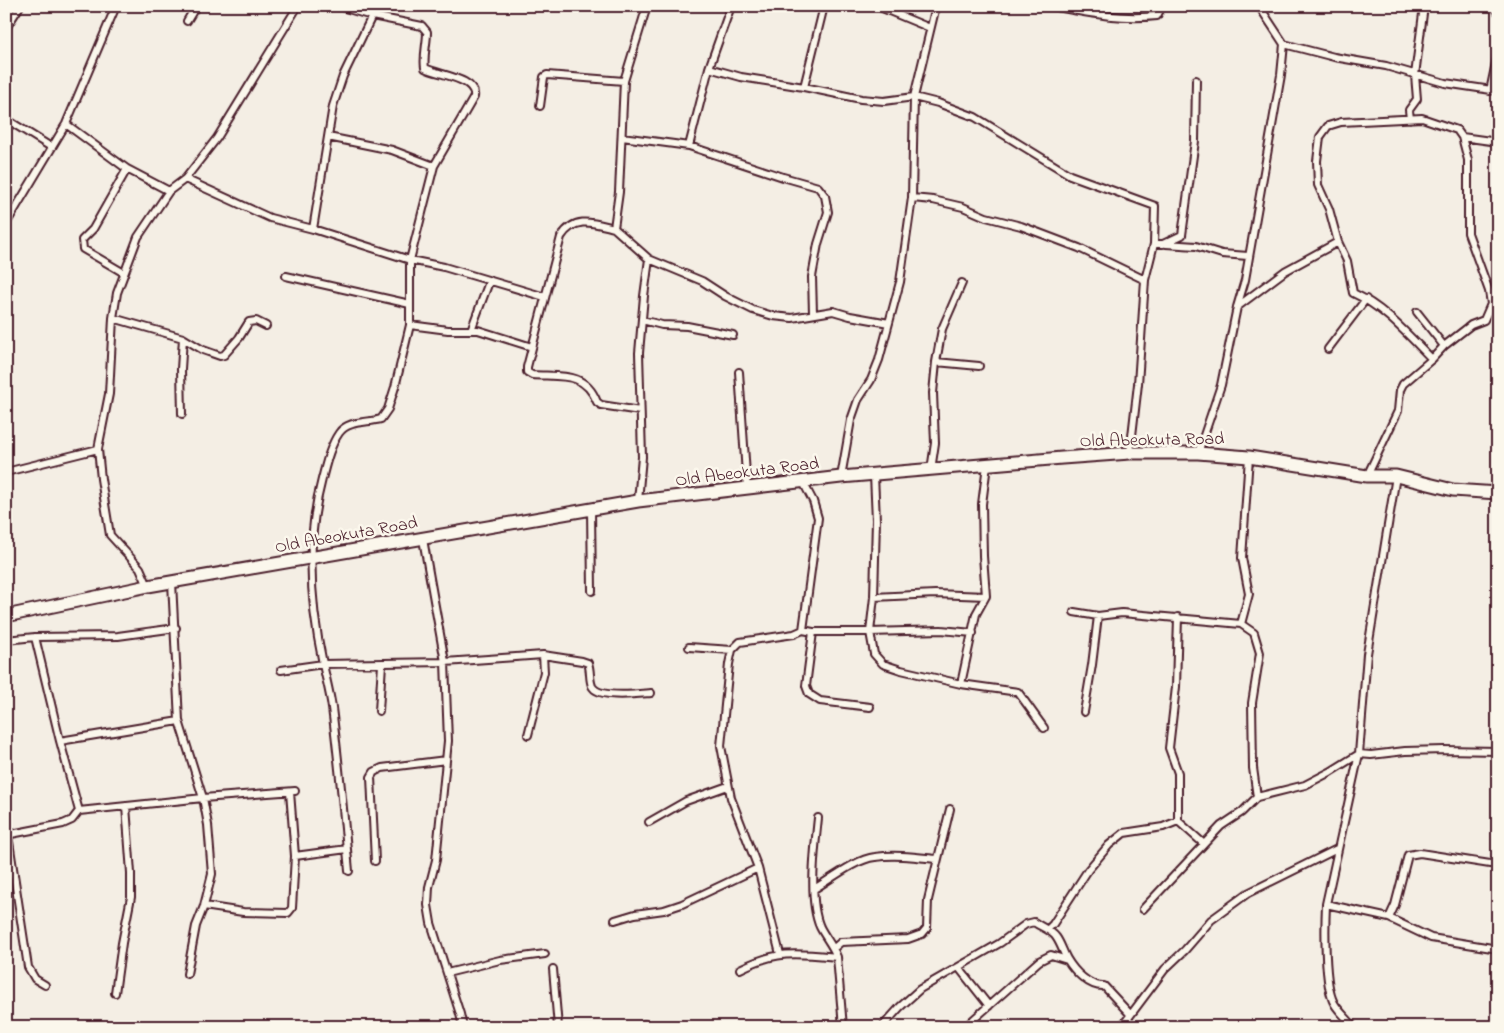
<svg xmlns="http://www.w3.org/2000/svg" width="1504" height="1033" font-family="'Indie Flower',sans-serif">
<rect width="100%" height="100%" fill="#f4eee4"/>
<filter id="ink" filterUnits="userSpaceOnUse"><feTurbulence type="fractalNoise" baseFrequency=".02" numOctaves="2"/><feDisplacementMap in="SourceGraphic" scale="10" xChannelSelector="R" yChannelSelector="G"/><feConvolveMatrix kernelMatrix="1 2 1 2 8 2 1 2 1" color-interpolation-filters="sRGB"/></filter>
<g filter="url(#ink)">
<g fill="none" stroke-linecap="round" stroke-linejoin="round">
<!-- street casing -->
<g stroke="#4a1f2b" stroke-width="10">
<path id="street" d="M338 6 372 16 422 26 427 32C427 44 423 56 425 68 438 75 477 78 474 97L434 166 410 260V325L395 387 388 409 381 419C368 423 348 420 339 433 330 446 326 464 322 479 306 539 310 604 323 664 326 679 330 693 332 708 339 763 344 817 349 871
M647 6 624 81 619 192 614 228 649 259 702 281 725 296 753 310 773 316 792 318 833 311 850 316 889 323
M877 6 930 28
M1052 6C1089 13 1119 20 1157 16L1162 6
M1495 6 1498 12
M187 21 196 6
M6 28 20 6
M1284 44 1334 57 1386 66 1445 83 1498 91
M709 68 741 77 804 87 861 99 884 101 914 97 938 103 975 117 1070 175 1155 206 1154 244
M804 87 824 6
M1490 91 1498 53
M540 106 544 77 547 75 624 81
M6 119 51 147
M1410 119 1409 110 1417 99 1415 75 1424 6
M66 124 127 169 169 191
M328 137 392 150 434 166
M622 137 689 146 783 177 818 187 825 196 828 212 818 244 812 277 813 313
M1462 137 1498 142
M689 146 709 68 731 6
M185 179 270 218 313 229 410 260 444 267 545 297
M912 198 933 200 963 207 986 217 1021 226 1079 248 1145 280
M6 224 66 124 116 6
M614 228C594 223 575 215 561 237L527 367V372L532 375C560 377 585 371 597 402L601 405 640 411
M313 229 333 106 343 76 372 16
M1166 244 1196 246 1222 254 1248 256
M124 273 83 249 82 240 93 229 127 169
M286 276 410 304
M1237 307 1285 271 1338 242
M1417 312 1444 346
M113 318 183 338 203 350 220 356 224 355 239 338 249 322 256 321 266 326
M642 320 662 325 687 326 733 335
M410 325 448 330H478L532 347
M471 330 489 282
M1328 349 1366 299
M936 362 979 366
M739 372 747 489
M182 414 181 369 183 338
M1130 453 1138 384 1145 280 1154 244H1163L1182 235 1195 141 1196 80
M1198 453 1221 385 1237 307 1245 280 1281 75 1284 44 1259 6
M1249 457 1242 558 1249 594 1241 624 1254 633 1260 653 1252 703 1253 768 1257 797
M931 470 935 443 933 393 936 362 942 329 962 283
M6 472 98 449
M874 475 876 520 874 597 870 632 874 654 883 664 901 670 961 684 1018 692 1044 728
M1367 476 1398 411 1400 390 1403 384 1432 359 1444 346 1471 325 1484 320 1491 304 1489 291 1468 233V160L1462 137 1457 130 1422 118 1341 122 1328 126 1320 137 1317 161 1318 185 1329 209 1338 242 1347 261 1353 293C1384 307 1408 335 1432 359
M841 477 851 420 858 400 871 380 879 360 900 282 912 198 914 97 936 6
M803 482 813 501 818 518 803 630
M638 501 642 457 639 353 644 296 649 259
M591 509 592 591
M423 539 445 662 448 741 436 860 429 887 428 905 431 923 460 1014 463 1027
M172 582 179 721 203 798 208 825 212 874 204 906 196 926 187 974
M148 586 140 568 110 535 101 479 98 449 109 394 113 318 117 293 138 237 169 191 185 179 217 138 298 6
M874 597 935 594 986 596
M1074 612 1098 616 1122 613 1241 624
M1178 617 1176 687 1169 748 1178 773V821L1204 844
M813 632 806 686 809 694 820 701 870 707
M35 637 60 741 79 811
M6 640 35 637 118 636 176 628
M689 647 732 650
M281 670 323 664 445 662 543 655 582 661 588 663C591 671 589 679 592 686 598 699 638 694 651 693
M961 684 976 614 986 596 983 556 982 504 987 465
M379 711 382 664
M1084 712 1092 665 1098 616
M528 735 544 672 543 655
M60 741 179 721
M818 818C815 847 808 900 820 927 825 937 833 946 837 957L843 1027
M649 822 686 801 728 786
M6 835 63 824 72 820 79 811 203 798 295 791
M8 835 28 967 35 979 45 985
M295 856 347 849
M375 861 371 777 374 772 382 768 446 760
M814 889C831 879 856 859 875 857 896 854 917 857 937 859
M1326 904 1389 918 1431 938 1498 949
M204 906 243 912 288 913 292 908 295 856 290 792
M1143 909 1221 826 1242 812 1257 797 1305 785 1330 772 1359 754 1371 755 1405 751 1444 750 1498 751
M1389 918 1395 905 1408 855 1420 853 1490 864
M615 920 635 914 664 910 682 904 758 868
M1048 929 1053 924 1088 870 1109 845 1124 833 1163 827 1178 821
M834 948 841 942 908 939 922 934 927 928 928 900 950 809
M780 954 758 868 731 798 721 746 729 664 732 650 740 642 794 634 803 630 813 632H870L941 630 973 633
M959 968 989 1006
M553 969 558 1027
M740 969C777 950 797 953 837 957
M447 973 500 960 545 954
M115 993 122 943 131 897V873L126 806
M644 1024V1027
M882 1027 900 1007 920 989 1000 943 1026 924 1034 922C1042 928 1050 929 1056 937 1061 944 1063 952 1067 959 1074 971 1089 987 1104 986L1130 1014
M965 1027 1039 961 1051 955 1067 960
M1119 1027 1126 1021 1165 969 1185 950 1211 920 1248 893 1337 849
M1354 1027C1348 1019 1339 1012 1334 1003 1324 985 1325 926 1326 904L1359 754 1367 654 1396 476"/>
</g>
<!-- highway casing -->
<g stroke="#4a1f2b" stroke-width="15">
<path id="highway" d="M6 616 148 586 638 501 841 477 1062 458 1130 453H1198L1249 457 1367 476H1396L1453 490 1498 493"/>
</g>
<!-- street -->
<use href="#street" stroke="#fbf7ec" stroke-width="6"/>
<!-- highway -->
<use href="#highway" stroke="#fbf7ec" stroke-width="11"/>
</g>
</g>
<g text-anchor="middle" stroke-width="5" stroke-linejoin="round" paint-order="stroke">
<!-- street labels -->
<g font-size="18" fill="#4a1f2b" stroke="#fbf7ec">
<text transform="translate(1152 439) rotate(-1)" y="6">Old Abeokuta Road</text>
<text transform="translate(747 471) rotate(-7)" y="6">Old Abeokuta Road</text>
<text transform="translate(346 534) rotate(-10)" y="6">Old Abeokuta Road</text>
</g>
</g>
<!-- margin -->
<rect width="1504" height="1033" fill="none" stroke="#fbf7ec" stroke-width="25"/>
<rect x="12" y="12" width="1479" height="1008" fill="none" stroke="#4a1f2b" stroke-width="2" filter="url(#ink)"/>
</svg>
